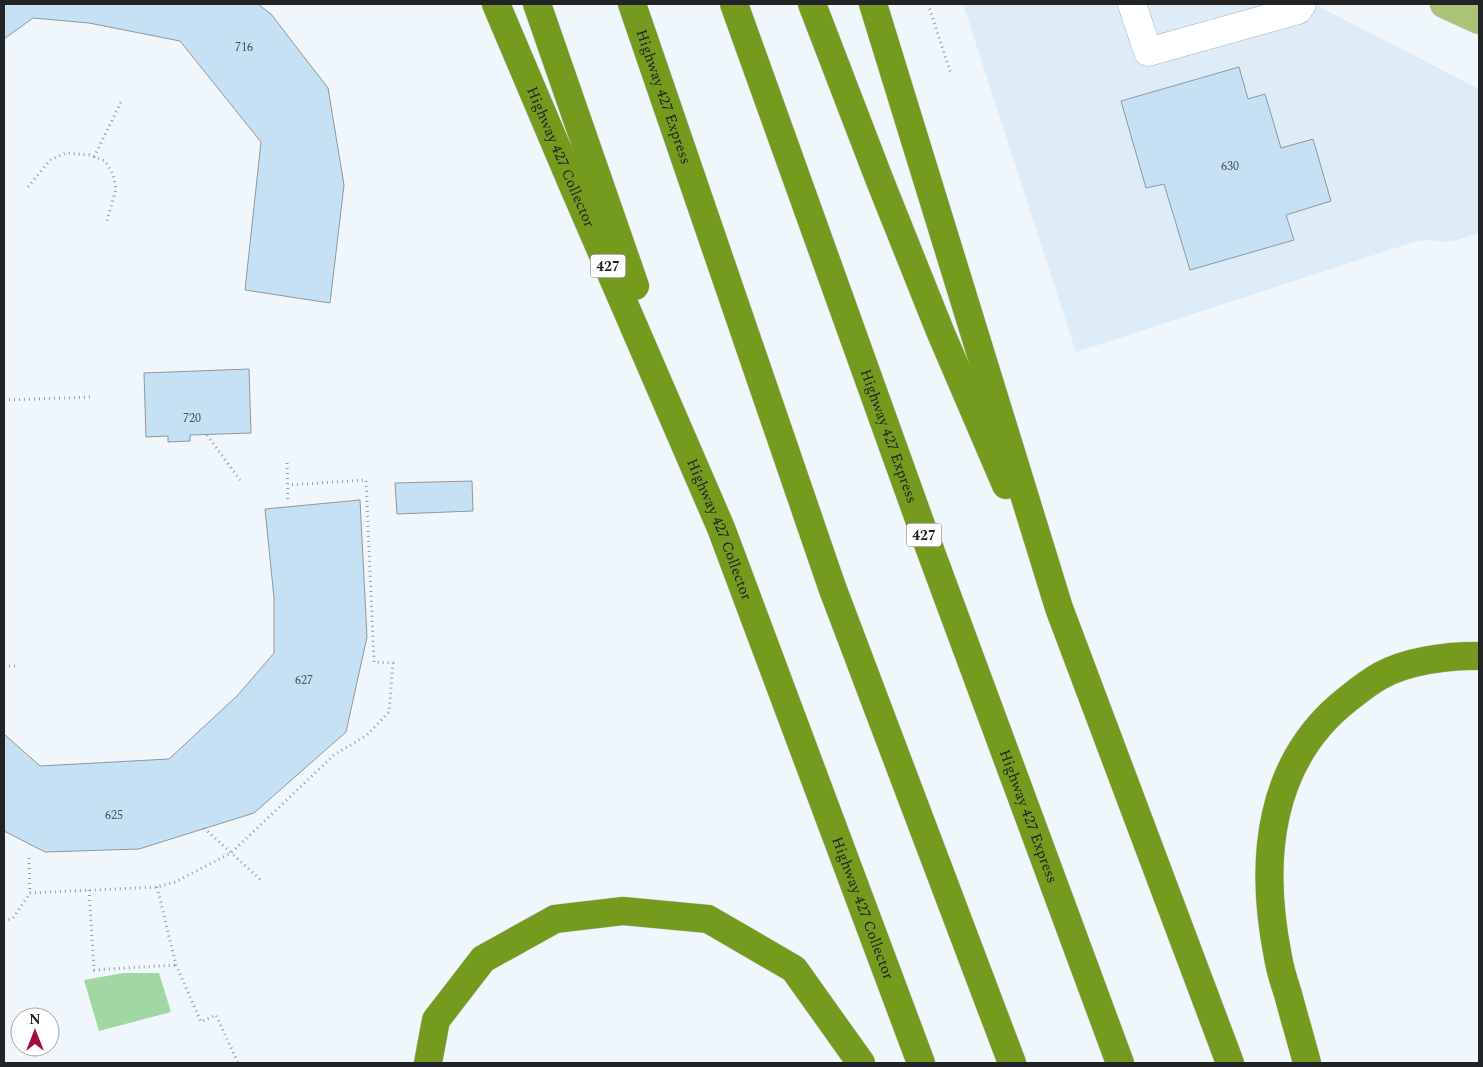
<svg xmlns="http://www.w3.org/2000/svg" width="1483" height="1067" font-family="Spectral,serif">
<rect width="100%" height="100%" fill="#eff6fc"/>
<!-- built -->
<path fill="#deecf7" d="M963 4H1314L1479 89V233L1454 241 1440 242 1429 240 1414 242 1076 352Z"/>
<!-- green -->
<path fill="#a2d6a3" d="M124 973H159L171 1012 99 1031 84 980Z"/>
<!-- building -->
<path fill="#c7e1f4" stroke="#91979c" d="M4 4H258L271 14 328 88 344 185 330 303 245 290 261 142 180 41 89 23 33 18 4 39Z
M1239 67 1248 99 1265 94 1281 148 1313 139 1331 201 1286 215 1294 240 1190 270 1164 184 1146 188 1121 101Z
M249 369 251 433 190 435V441L168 442V436L146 437 144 373Z
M472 481 473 511 397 514 395 483Z
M360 500 367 637 346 732 254 813 139 849 45 852 4 831V734L40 766 169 759 238 695 274 653V598L265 509Z"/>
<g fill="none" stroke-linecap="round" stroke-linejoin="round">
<!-- minor casing -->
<g stroke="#a8afb4" stroke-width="29">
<path id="minor" d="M1132 4 1148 52 1298 10 1302 4"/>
</g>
<!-- major casing -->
<g stroke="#d3d3d3" stroke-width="29">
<path id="major" d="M1444 4 1479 20"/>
</g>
<!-- highway casing -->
<g stroke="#d3d3d3" stroke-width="29">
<g id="highway">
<path id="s1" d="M496 4 571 181 721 528 921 1063"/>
<path d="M537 4 635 286"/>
<path id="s2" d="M632 4 832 587 1012 1063"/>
<path id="s3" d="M734 4 925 536 1120 1063"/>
<path d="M812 4 880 181 940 331 1006 485"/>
<path d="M873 4 1059 608 1230 1063"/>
<path d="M428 1063 436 1020 483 959 555 919 623 911 708 919 794 969 861 1063"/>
<path d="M1307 1063C1301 1040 1294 1017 1288 994 1284 982 1280 970 1278 957 1259 862 1267 761 1349 698 1359 690 1369 682 1380 676 1406 661 1450 655 1479 656"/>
</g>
</g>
<!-- path -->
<path stroke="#979ca0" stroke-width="3" stroke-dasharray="1 4" stroke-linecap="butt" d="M928 4 951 74
M94 157 122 100
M28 187 50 160 66 153 89 155 105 161 113 174 116 189 106 224
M4 400 91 397
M207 435 240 480
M287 463 288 503
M4 666H16
M204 828 263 882
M29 858 30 893
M157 887 176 965 201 1022 216 1015 238 1063
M89 890 94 970 176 965
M4 922 13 918 30 893 157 887 175 882 231 853 334 755 367 735 389 712 393 663 374 662 366 480 288 485"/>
<!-- minor -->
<use href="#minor" stroke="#fff" stroke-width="28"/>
<!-- major -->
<use href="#major" stroke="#acc278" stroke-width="28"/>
<!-- highway -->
<use href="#highway" stroke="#749a1e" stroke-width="28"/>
</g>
<g text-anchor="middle" stroke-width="4" stroke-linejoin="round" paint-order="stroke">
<!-- number labels -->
<g font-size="12" fill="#4a5259">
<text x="244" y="51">716</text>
<text x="1230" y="170">630</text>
<text x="192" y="422">720</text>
<text x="304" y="684">627</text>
<text x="114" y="819">625</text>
</g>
<!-- shield labels -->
<g fill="#fff" stroke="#646566" stroke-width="1">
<rect x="590.5" y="254.5" width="35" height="23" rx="4"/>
<rect x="906.5" y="523.5" width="35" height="23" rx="4"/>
</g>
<g font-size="14" font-weight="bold" fill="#212325">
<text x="608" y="271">427</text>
<text x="924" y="540">427</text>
</g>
<!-- street labels -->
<g font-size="15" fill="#212325" stroke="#fff">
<text dy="5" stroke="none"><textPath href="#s2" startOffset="98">Highway 427 Express</textPath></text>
<text dy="5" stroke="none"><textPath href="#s1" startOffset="166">Highway 427 Collector</textPath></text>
<text dy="5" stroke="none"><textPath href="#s3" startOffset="459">Highway 427 Express</textPath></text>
<text dy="5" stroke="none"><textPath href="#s1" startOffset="571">Highway 427 Collector</textPath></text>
<text dy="5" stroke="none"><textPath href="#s3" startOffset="864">Highway 427 Express</textPath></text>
<text dy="5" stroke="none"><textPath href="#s1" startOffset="976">Highway 427 Collector</textPath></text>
</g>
</g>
<!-- border -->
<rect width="1483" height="1067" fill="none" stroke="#212325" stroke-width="10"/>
<!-- north arrow -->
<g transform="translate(35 1032)"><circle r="24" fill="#ffffff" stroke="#a6a7a8"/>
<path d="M0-4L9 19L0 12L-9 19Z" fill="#a40b42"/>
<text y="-8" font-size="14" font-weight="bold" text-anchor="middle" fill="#212325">N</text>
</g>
</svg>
